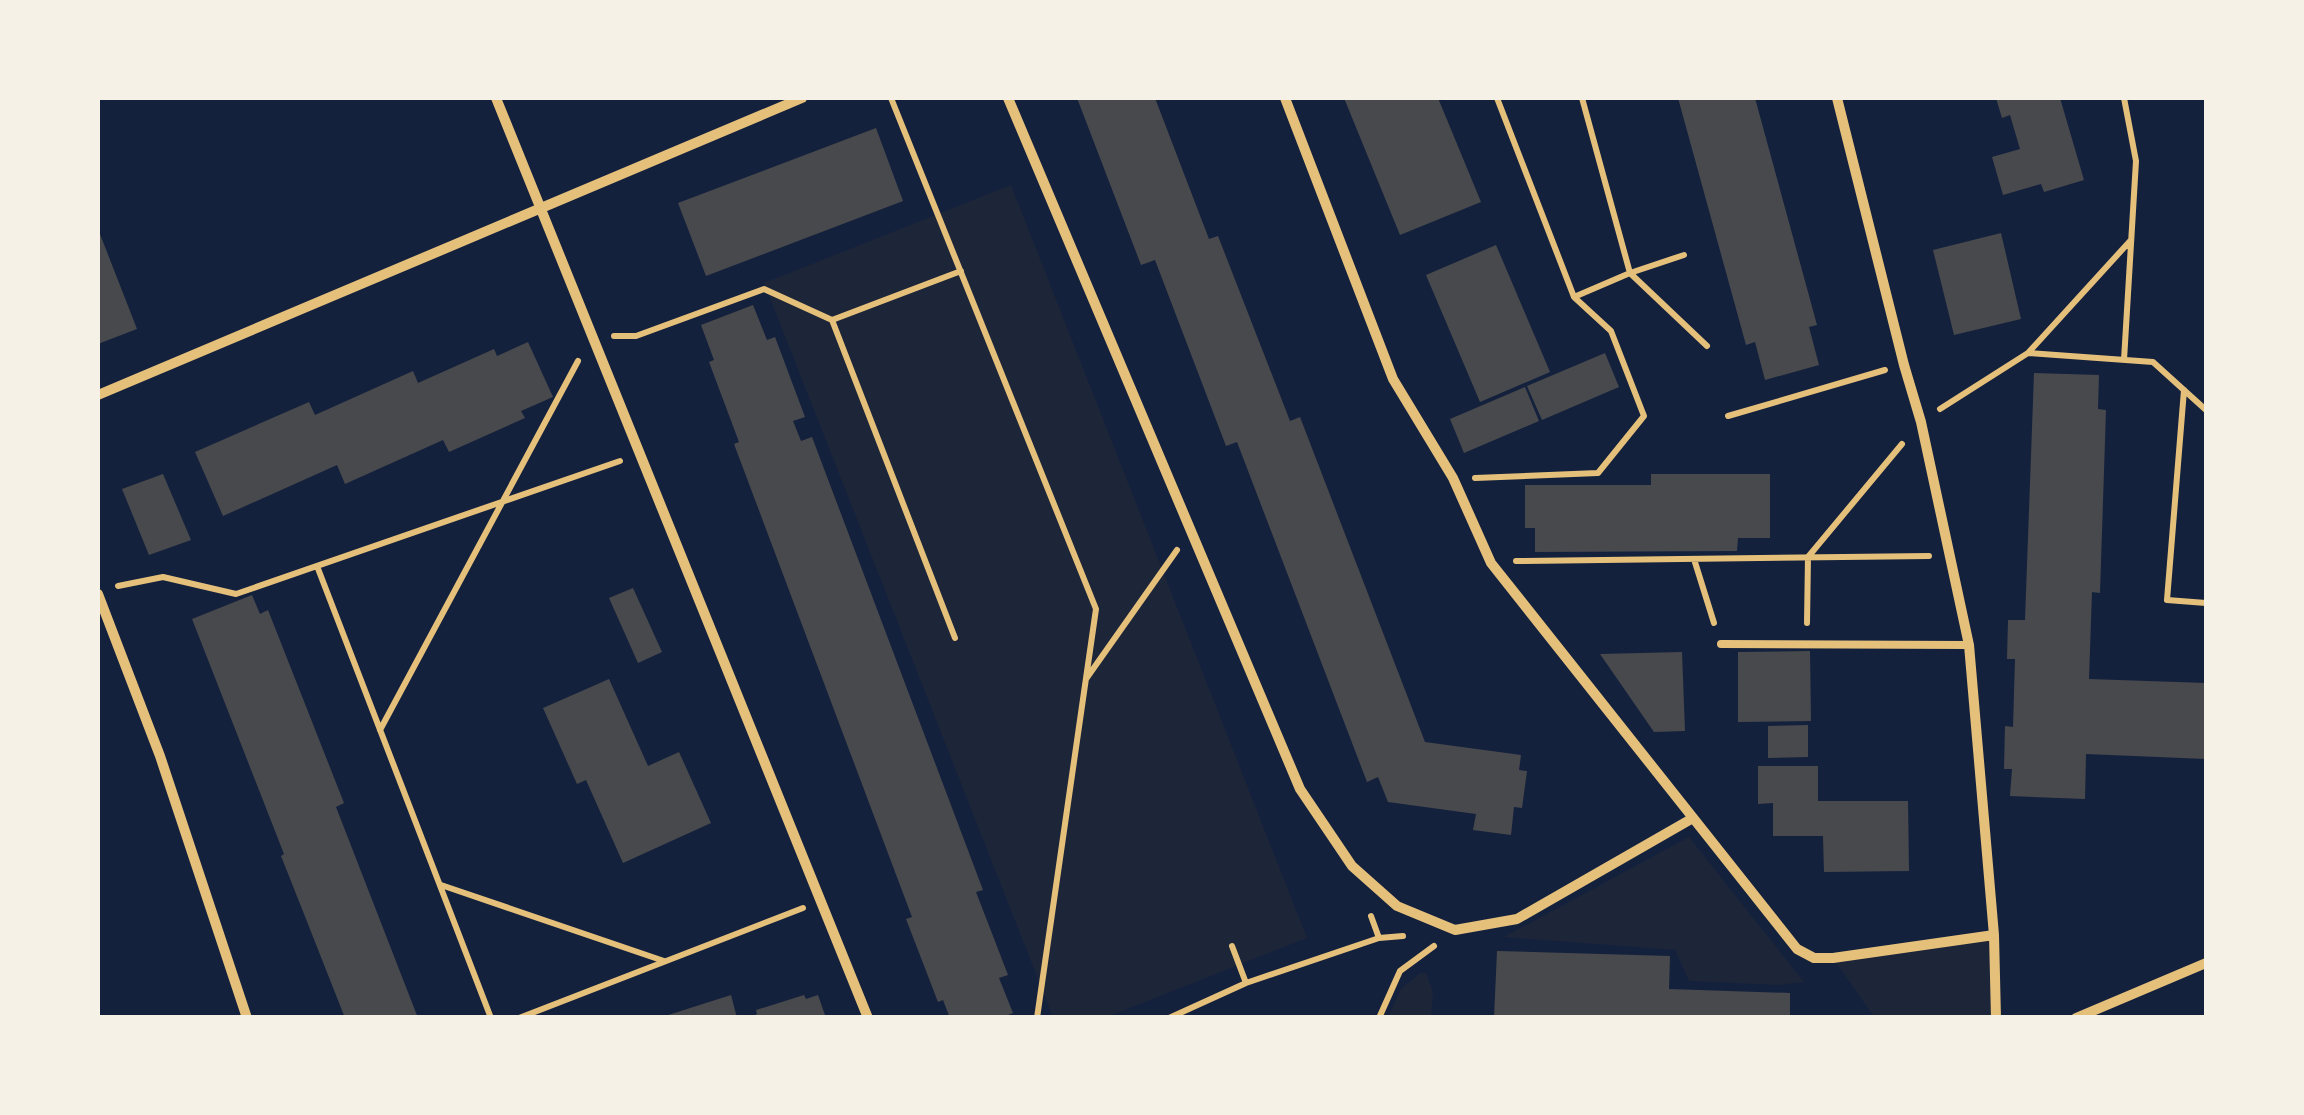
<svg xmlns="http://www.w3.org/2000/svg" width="2304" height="1115" font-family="'PT Sans Narrow',sans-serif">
<rect width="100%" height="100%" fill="#14213d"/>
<!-- green -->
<path fill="#1d2539" d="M1011 185 1307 938 1107 1017H1053L764 283Z
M1689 837 1804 982 1778 985 1689 981 1675 950 1504 937Z
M1991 935 1995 1017H1879L1872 1014 1833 958Z
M1420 973H1426L1433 992 1431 1017H1388L1401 989Z"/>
<!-- building -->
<path fill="#48494c" d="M1077 98H1155L1209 239 1218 236 1290 421 1300 417 1425 742 1521 755 1519 770 1527 771 1522 808 1514 807 1511 835 1473 830 1476 814 1388 802 1378 777 1367 782 1237 442 1226 446 1155 260 1141 265Z
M1344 98H1438L1481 202 1400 235Z
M1678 98H1755L1817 325 1809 327 1819 365 1765 380 1755 342 1746 345Z
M1996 98H2060L2084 180 2044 192 2041 184 2003 195 1992 157 2020 149 2010 115 2002 118Z
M876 128 903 201 706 276 678 203Z
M98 229 137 329 98 344Z
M2001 233 2021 319 1954 335 1933 250Z
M1496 245 1550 372 1480 402 1426 275Z
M753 305 767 340 775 337 805 417 793 421 801 441 812 437 983 890 976 892 1008 975 999 978 1013 1013 1001 1018H950L943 1000 938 1002 906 919 912 917 734 444 739 442 709 362 714 360 701 325Z
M528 342 553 397 521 411 525 418 449 452 443 440 345 484 337 465 223 516 195 452 309 402 315 415 413 371 418 383 494 349 497 356Z
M1605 353 1619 387 1542 420 1527 386Z
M2034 373 2099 375 2098 409 2106 410 2100 593 2092 592 2089 679 2206 683V759L2086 754 2085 799 2010 796 2012 769H2004L2005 726 2013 727 2015 659H2007L2008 620H2025Z
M1525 387 1539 421 1464 453 1450 419Z
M163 474 191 540 149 555 122 489Z
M1651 474H1770V538H1738L1737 551 1535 552V528H1525V485H1651Z
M633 588 662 652 638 663 609 598Z
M252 595 260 614 268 610 344 803 336 807 418 1018H345L306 919 281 856 284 854 192 619Z
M1810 651 1811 721 1738 722V652Z
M1682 652 1685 731 1654 732 1600 654Z
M609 679 648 766 679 752 711 823 623 863 586 780 577 784 543 708Z
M1808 725V757L1768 758V726Z
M1758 766H1818V801H1908L1909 871 1824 872 1823 836H1773V803L1758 804Z
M1497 951 1670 956 1669 989 1790 993V1018H1494Z
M731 995 737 1018H662V1017Z
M804 995 806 999 818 995 826 1018H750L757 1014 756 1010Z"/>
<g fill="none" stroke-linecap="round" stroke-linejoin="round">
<!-- path -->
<path stroke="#e5c07b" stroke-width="6" d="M891 98 1096 609 1037 1018
M1497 98 1574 297 1630 273 1684 255
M1582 98 1630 273 1707 346
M832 320 955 638
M614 336H636L764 289 832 320 961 271
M2029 353 2153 362 2206 410
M2124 360 2136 161 2124 98
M2184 390 2167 600 2206 603
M1940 409 2028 353 2131 240
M1728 416 1885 370
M1475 478 1598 473 1644 416 1611 331 1574 297
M1694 559 1714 623
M1516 561 1929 556
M317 566 491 1018
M118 586 163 577 236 594 620 461
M1807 623 1808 557 1902 444
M1086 679 1177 550
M380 730 578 361
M441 885 664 961
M1371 916 1379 938
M1232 946 1246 983
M519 1018 803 908
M1169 1018 1246 983 1379 938 1403 936
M1379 1018 1400 971 1434 946"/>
<!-- service -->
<path stroke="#e5c07b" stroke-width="8" d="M1721 644 1969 645"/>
<!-- minor -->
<path stroke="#e5c07b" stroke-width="10" d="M496 98 868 1018
M1008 98 1300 789 1352 866 1397 906 1455 930 1517 919 1693 818
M1285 98 1393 379 1453 478 1491 563 1797 949 1814 958H1833L1994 935
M1837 98 1904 365 1921 422 1969 645 1994 935 1996 1018
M98 395 802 98
M98 594 160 756 247 1018
M2076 1018 2206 963"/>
</g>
<!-- border -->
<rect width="2304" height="1115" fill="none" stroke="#f6f1e7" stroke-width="200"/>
</svg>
